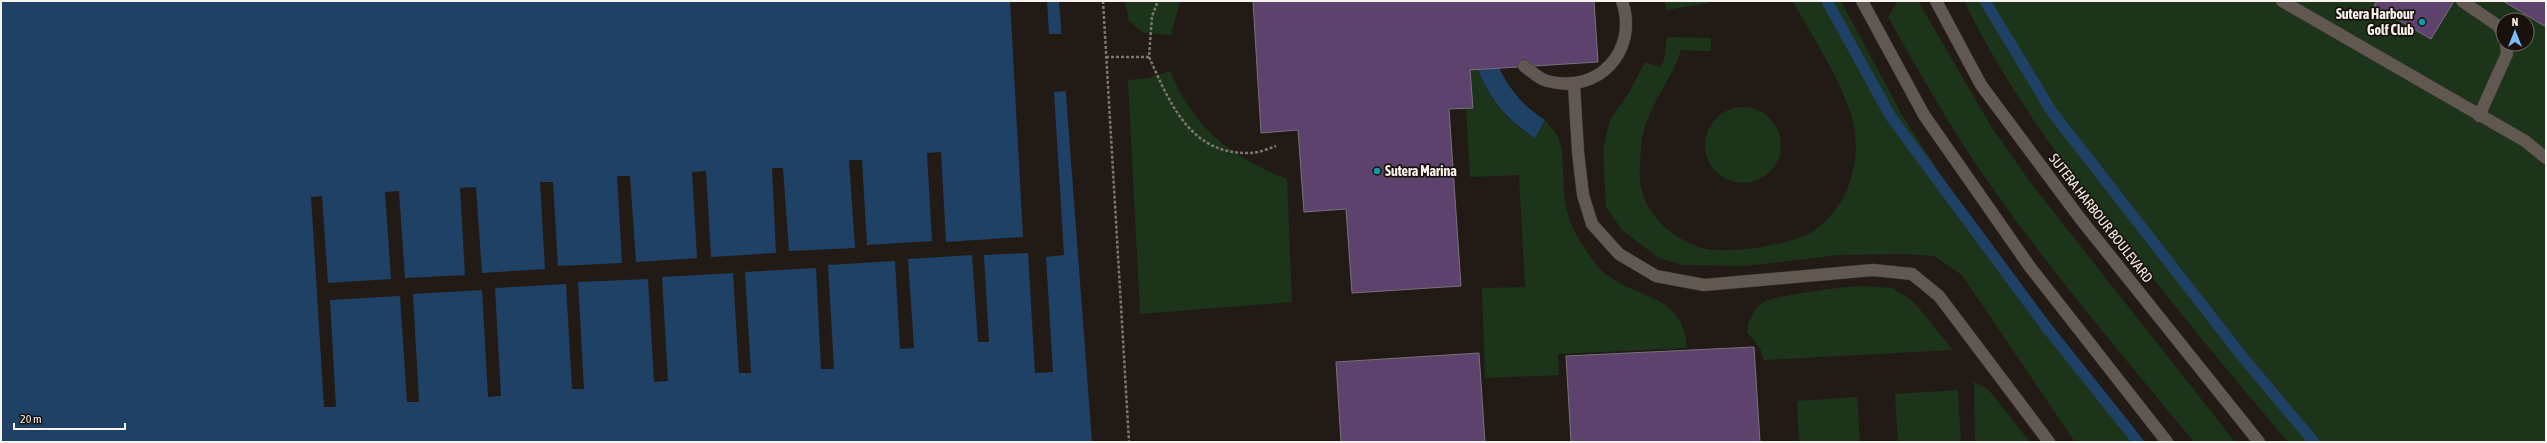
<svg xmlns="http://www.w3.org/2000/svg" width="2547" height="443" font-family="'Asap Condensed',sans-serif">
<rect width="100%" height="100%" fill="#221b15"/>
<!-- green -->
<path fill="#1c351a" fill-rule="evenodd" d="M1125 1H1180L1171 35 1144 33 1129 21Z
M1665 1H1708L1709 3 1666 10Z
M1793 1H1841L1901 113 1957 201 2103 393 2144 442H2075L1962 275 1934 256 1907 254 1839 255 1746 266 1682 265 1659 258 1622 230 1606 207 1603 149 1610 120 1630 91 1645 62 1660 67 1664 60 1667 37 1711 38V51L1681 50C1672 79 1652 101 1644 130 1641 140 1641 151 1640 161 1640 169 1639 180 1641 188 1647 217 1675 240 1702 248 1725 255 1794 245 1815 230 1850 205 1864 157 1851 115 1839 76 1813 38 1793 1Z
M1918 1 1992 128 2030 182 2235 442H2194C2124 357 2052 273 1989 183 1952 130 1920 74 1888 17L1897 2Z
M1964 1H2546V442H2288C2231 375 2175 307 2121 238 2062 163 2006 87 1964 1ZM2503 20H2527V44H2503Z
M1470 70H1478C1490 99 1506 122 1535 138L1545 120C1549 125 1555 131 1558 137 1566 158 1561 184 1566 206 1570 228 1582 245 1595 263 1625 302 1684 287 1687 348L1558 354 1559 375 1485 378 1482 288 1525 287 1519 175 1470 177 1466 108H1473Z
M1170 71C1195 130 1230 156 1287 179L1292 302 1140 314 1128 80 1149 78Z
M1705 145a38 38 0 1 1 76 0a38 38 0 1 1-76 0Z
M1860 286 1892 288 1913 301 1953 350 1764 360 1760 348 1747 332C1749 320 1752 311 1762 303 1774 295 1843 287 1860 286Z
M1974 382 1988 389 2030 442H1975Z
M1958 390 1961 442H1898L1895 394Z
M1857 397 1860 442H1799L1797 401Z"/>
<!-- water -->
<path fill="#1f4166" d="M1 1H1059L1092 442H1Z
M1499 68C1510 90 1524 107 1545 120L1535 138C1507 121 1490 99 1478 70Z"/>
<!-- pier -->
<path fill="#221b15" d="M1010 1H1047L1049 34H1063L1067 91 1054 92 1064 255 1046 257 1053 372 1035 373 1028 253 984 255 989 342H978L972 255 908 259 914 348 900 349 895 261 828 265 834 369H821L816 268 745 272 751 373H739L733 273 662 277 668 381 654 382 648 279 578 282 584 389H572L566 284 495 288 501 396 488 397 482 290 413 294 419 402H407L400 296 330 300 336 407H324L311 197 322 196 328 283 391 279 385 192 399 191 405 278 465 275 460 188 476 187 482 273 545 269 540 182H553L558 266 622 263 617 176H630L636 262 697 258 692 172 706 171 711 257 776 253 772 168H783L789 251 855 248 849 160H862L867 245 932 241 927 153 941 152 946 242 1023 237Z"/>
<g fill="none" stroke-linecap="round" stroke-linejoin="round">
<!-- stream -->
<path stroke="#1f4166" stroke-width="11" d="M1827 1 1891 117 2047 328 2138 442
M1985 1 2052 112 2245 360 2314 442"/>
</g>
<!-- building -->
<path fill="#5c426d" stroke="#77717b" d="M1253 1H1594L1598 62 1470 70 1473 108 1449 109 1461 286 1352 293 1346 209 1304 212 1298 130 1261 133Z
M2377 1H2454L2431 39 2374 6Z
M2503 1H2546V27Z
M1754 347 1760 442H1571L1566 356Z
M1479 353 1485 442H1341L1336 362Z"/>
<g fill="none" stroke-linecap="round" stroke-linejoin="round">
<!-- lane casing -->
<g stroke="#3b3531" stroke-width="13">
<path id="lane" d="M2282 1 2525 141 2546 158
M2462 1 2497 25 2503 33
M1524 66C1531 71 1539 79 1547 81 1599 95 1639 50 1622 1
M1574 84 1578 152 1583 195 1592 224 1619 254 1656 276 1704 285 1873 270 1912 274 1939 296 2049 442
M2479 116 2507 54 2506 44"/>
</g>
<!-- street casing -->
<g stroke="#3b3531" stroke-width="13">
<path id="street" d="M1862 1 1924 115 2030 267 2167 442
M1936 1 1981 85 2079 217 2259 442"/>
</g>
<!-- path -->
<path stroke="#7d7671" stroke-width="2.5" stroke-dasharray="3 2" stroke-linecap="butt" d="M1103 1 1129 442
M1106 57H1149L1152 16 1158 1
M1149 57C1170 103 1190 155 1250 153 1258 153 1268 149 1276 146"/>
<!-- lane -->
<use href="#lane" stroke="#615851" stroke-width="12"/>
<!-- street -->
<use href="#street" stroke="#615851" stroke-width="12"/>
</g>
<!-- markers -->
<g fill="#0f9aa8" stroke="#19120c" stroke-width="1.5">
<circle cx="2422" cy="22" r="4"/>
<circle cx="1377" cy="171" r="4"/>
</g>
<g text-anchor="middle" stroke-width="3.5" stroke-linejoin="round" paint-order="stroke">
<!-- poi labels -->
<g font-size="14" font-weight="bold" fill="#f8f2ee" stroke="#19120c" text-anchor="end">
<text x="2414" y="19">Sutera Harbour<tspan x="2414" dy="16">Golf Club</tspan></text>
<text x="1385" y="176" text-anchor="start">Sutera Marina</text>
</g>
<!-- street labels -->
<g font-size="14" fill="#f8f2ee" stroke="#19120c">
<text transform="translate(2101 218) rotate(52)" y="5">SUTERA HARBOUR BOULEVARD</text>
</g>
</g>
<!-- border -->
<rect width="2547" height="443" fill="none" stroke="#f8f2ee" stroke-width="4"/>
<!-- north arrow -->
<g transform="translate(2515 32)"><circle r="19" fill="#19120c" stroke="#726c66"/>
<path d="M0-3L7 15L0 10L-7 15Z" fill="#7cbef9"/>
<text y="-6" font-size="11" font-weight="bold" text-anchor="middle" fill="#f8f2ee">N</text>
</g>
<!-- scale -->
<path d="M14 423v6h111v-6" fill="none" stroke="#f8f2ee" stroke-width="2"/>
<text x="20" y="423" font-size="12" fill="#f8f2ee" stroke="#19120c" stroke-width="3" paint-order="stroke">20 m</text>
</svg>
